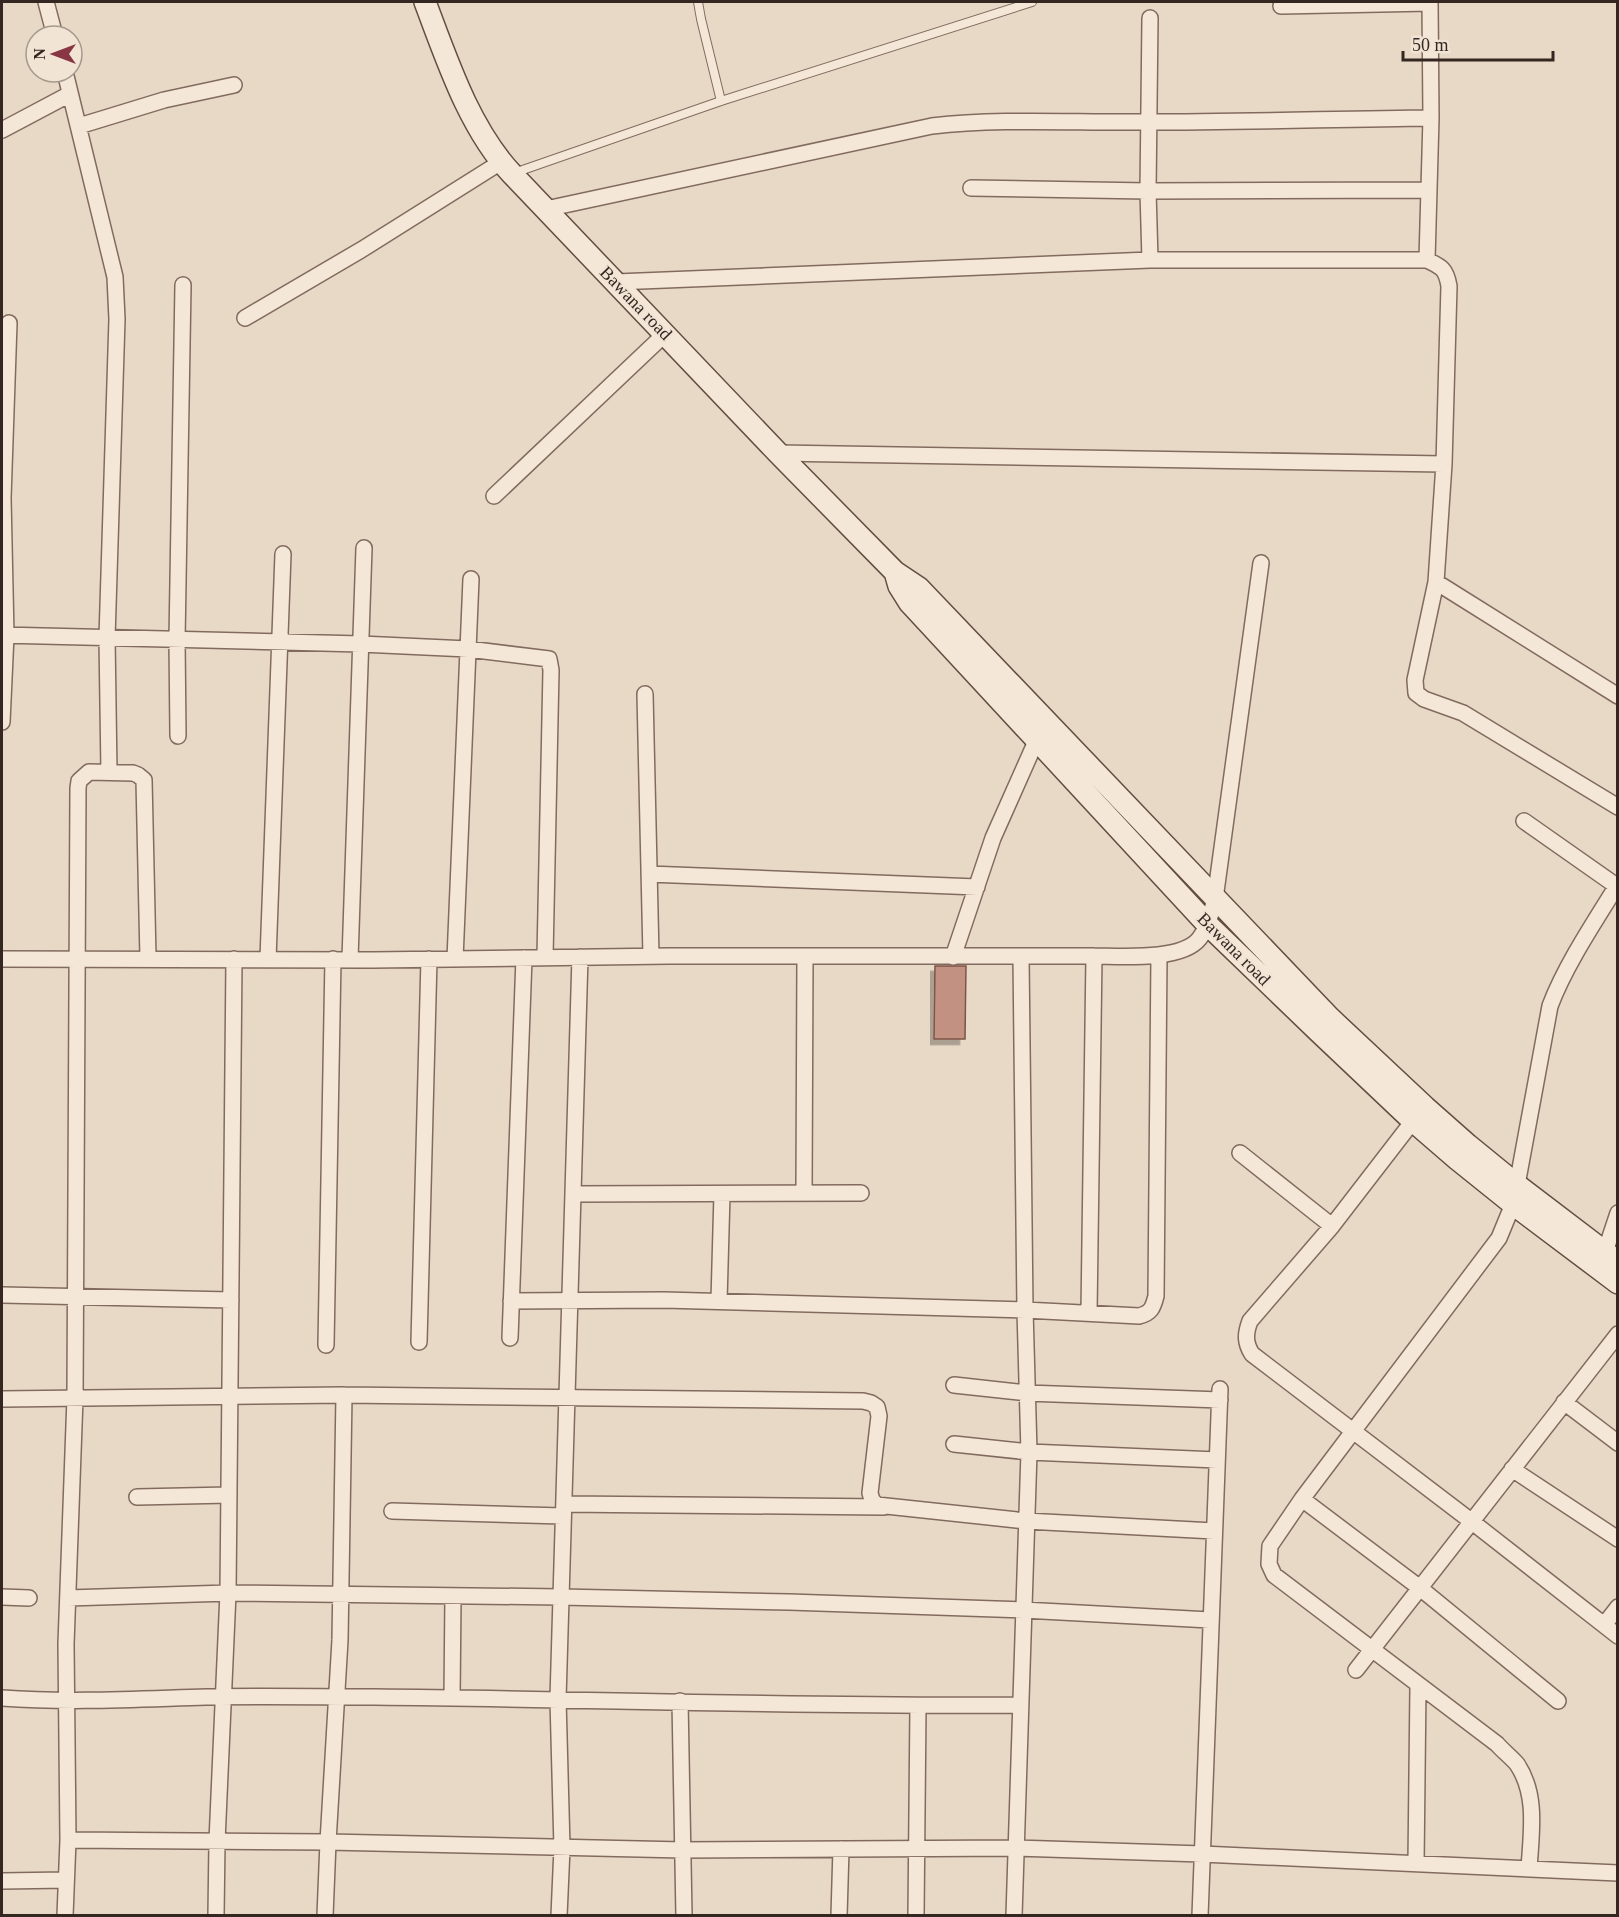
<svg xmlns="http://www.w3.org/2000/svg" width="1619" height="1917" font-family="Georgia,serif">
<defs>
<filter id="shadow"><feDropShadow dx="-5.5" dy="5.5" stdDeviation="0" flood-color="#0004"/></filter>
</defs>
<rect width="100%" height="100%" fill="#e8d9c6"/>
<!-- building -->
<path fill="#c29181" stroke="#7e5447" stroke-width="1.5" filter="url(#shadow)" d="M935 966H966L965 1039H934Z"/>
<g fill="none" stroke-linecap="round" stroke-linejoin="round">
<!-- lane casing -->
<g stroke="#826b5e" stroke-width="10">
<path id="lane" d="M698 2 701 19 721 101
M514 173 721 101 1032 2"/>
</g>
<!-- street casing -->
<g stroke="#826b5e" stroke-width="18">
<path id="street" d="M46 2 55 36
M1281 6 1430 3
M1150 18 1148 191 1150 260
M65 72 115 277 117 319 107 638 109 772
M79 126 164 100 234 85
M2 130 70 94
M971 188 1148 191 1429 190
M546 209 932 126C1003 118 1076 123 1147 122 1242 122 1336 119 1431 118
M1427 260 1431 118 1430 2
M616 282 1150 260H1427C1442 267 1446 269 1449 286L1444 464 1436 582 1415 680 1416 693 1424 699 1463 713 1618 807
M245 318 361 250 501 162
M778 453 1444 464
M494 496 665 334
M1436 582 1618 696
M2 635 361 644 468 649 549 659 551 670 545 957
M645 694 651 956
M2 722 6 635 3 498 9 323
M178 736 177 640 183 285
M1524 821 1618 887
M649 874 977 887
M953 957 993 838 1037 739
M1021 957 1025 1310 1139 1316C1151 1313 1153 1308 1156 1296L1159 956
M2 959 373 960 669 956H1094C1121 956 1181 961 1199 939 1208 928 1211 913 1215 899L1261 563
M268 959 283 554
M350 959 364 548
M455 959 471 579
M1413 1121 1332 1226 1250 1321C1245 1334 1245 1343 1252 1354L1471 1521 1618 1636
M1240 1153 1332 1226
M804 1193 805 956
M573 1194 861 1193
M1602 1261 1618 1213
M2 1295 231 1300
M511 1301 664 1300 1025 1310 1029 1452 1014 1916
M719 1301 722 1194
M1089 1313 1094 956
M510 1338 524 958
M419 1342 429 959
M326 1345 333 959
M954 1385 1027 1393 1220 1400
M2 1399 344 1395 863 1401 871 1403 877 1407 879 1416 870 1493 872 1500 877 1505 1026 1521 1214 1531
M1564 1402 1618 1443
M954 1444 1029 1452 1217 1460
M1512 1469 1618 1539
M137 1497 229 1495
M1302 1499 1420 1588 1558 1701
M564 1504 884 1507
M392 1511 563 1516
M2 1597 29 1598
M68 1598 228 1593 561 1597 789 1602 1023 1610 1210 1620
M1604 1625 1618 1607
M1356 1670 1618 1334
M2 1698C70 1703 138 1699 206 1697 263 1696 319 1697 375 1697 590 1699 805 1707 1020 1705
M452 1698 453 1596
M680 1701 684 1916
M68 1840 328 1842 683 1850 1016 1848 1202 1854 1618 1873
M1416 1864 1418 1686
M1529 1869C1531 1834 1538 1795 1517 1764 1511 1757 1503 1751 1497 1744L1274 1575 1269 1564 1270 1546 1302 1499 1499 1238 1513 1204 1517 1185 1550 1006C1565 966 1595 921 1618 884
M2 1881 66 1880
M65 1916 68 1840 66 1644 75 1398 78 788 79 781 89 772 133 773 138 775 144 780 148 958
M216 1916 217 1841 228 1593 234 959
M325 1916 328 1842 340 1640 344 1395
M559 1916 562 1848 558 1699 580 957
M839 1916 841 1849
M916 1916 918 1706
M1200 1916 1220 1389"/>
</g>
<!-- secondary casing -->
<g stroke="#634d41" stroke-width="24">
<path id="secondary" d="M425 2C447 60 469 128 512 174L778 453 895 572 919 588 1330 1018 1425 1107 1468 1145 1517 1185 1618 1262
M895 572 899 586 909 602 1208 925 1318 1031 1413 1121 1457 1159 1513 1204 1618 1283"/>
</g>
<!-- lane -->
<use href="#lane" stroke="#f4e7d8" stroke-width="8"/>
<!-- street -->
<use href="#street" stroke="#f4e7d8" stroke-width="15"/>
<!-- secondary -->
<use href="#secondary" stroke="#f4e7d8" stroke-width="21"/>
</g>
<g text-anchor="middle" stroke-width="4.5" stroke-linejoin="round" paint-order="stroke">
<!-- street labels -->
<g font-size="18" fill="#342620" stroke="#f1e4d5">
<text transform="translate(636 303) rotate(46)" y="6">Bawana road</text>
<text transform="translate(1234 949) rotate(45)" y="6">Bawana road</text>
</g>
</g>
<!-- border -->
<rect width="1619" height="1917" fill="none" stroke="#342620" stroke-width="6"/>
<!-- north arrow -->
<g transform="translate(54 54) rotate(270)"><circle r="28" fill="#f1e4d5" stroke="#a5988d" stroke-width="1.5"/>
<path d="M0-4.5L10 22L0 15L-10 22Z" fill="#893644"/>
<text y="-9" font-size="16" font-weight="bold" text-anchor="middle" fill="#342620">N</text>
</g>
<!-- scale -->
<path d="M1403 51v9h150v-9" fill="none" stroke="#342620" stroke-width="3"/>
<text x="1412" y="51" font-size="18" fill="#342620" stroke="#f1e4d5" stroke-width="4.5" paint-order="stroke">50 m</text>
</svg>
